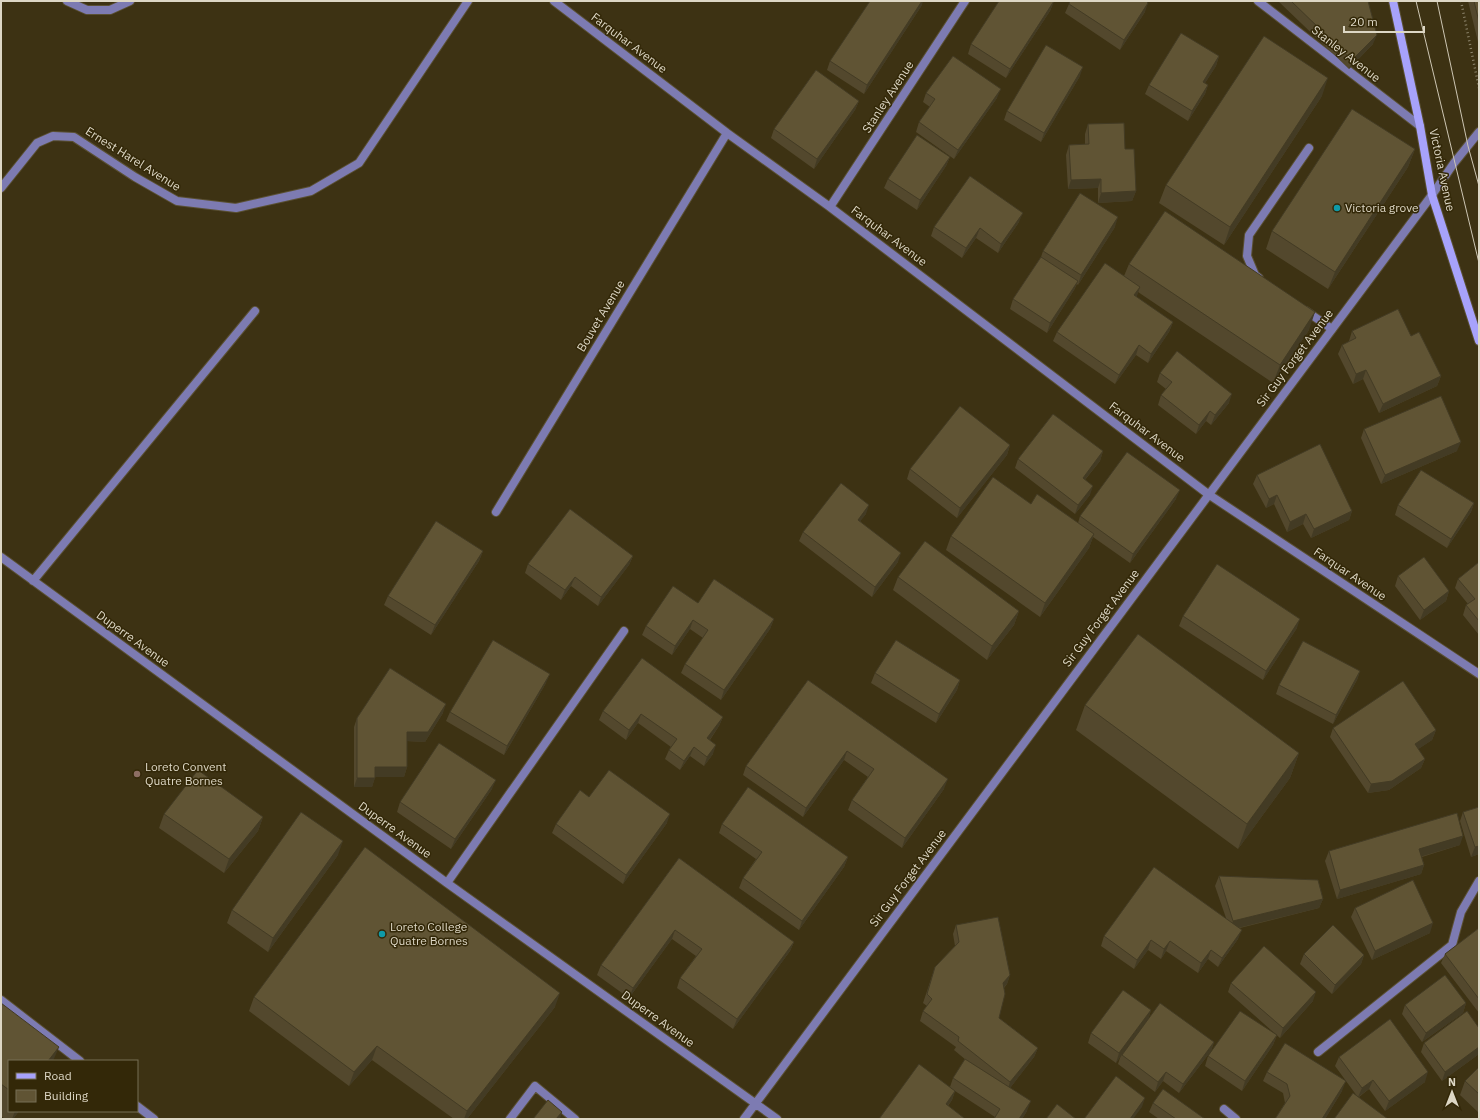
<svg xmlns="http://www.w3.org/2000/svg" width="1480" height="1120" font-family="'IBM Plex Sans',sans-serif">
<rect width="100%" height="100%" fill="#3d3213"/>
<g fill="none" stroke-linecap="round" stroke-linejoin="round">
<!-- lane casing -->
<g stroke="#5a5033" stroke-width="10">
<path id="lane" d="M1259 278 1255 275 1247 256 1249 235 1309 148
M1306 311 1332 329"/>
</g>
<!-- street casing -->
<g stroke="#5a5033" stroke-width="10">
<path id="street" d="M67 1 87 10H110L130 1
M554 1 727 133 830 207 1208 494 1479 674
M1258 1 1420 126
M1 188 37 143 53 136 74 137 135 177 177 201 236 208 311 191 359 163 468 1
M830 207 965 1
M496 512 727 133
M1 557 447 883 777 1119
M33 581 255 311
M447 883 624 631
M1 1000 80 1061
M1318 1052 1452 945 1461 912 1479 881
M137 1106 154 1119
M1224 1109 1236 1119
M510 1119 535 1086 575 1119
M744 1119 1432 195 1454 163 1479 132"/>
</g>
<!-- secondary casing -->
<g stroke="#5a5033" stroke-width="10">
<path id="secondary" d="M1393 1 1420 126 1432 195 1479 341"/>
</g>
<!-- path -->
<path stroke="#8d856c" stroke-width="2.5" stroke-dasharray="1 3" stroke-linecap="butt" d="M1461 1 1479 88"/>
<!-- lane -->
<use href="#lane" stroke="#7d7bb2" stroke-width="8"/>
<!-- street -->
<use href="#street" stroke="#7d7bb2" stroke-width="8"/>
<!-- secondary -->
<use href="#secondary" stroke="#a7a2fb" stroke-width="8"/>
<!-- tram -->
<path stroke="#cdc6b3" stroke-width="1" d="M1416 1 1479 263
M1437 1 1468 146 1479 186"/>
</g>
<!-- wall -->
<path fill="#53482d" d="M1054 1 1050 11 1006 78 968 54 971 44Z
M1278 1H1368L1373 44 1349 69Z
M1468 1H1479V46Z
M1069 4 1145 12 1120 50 1065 13Z
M922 5 864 94 827 70 830 61Z
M1219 56 1216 66 1205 83 1208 85 1205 94 1188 121 1145 94 1149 85Z
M1080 76 1041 142 1004 120 1007 111Z
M926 93 997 98 954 159 916 132 919 122 930 107 923 102Z
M1322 96 1224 245 1159 203 1166 185Z
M859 101 855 110 814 169 771 138 774 129Z
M1088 124 1125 149 1136 191 1132 201 1098 203V188L1068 189 1066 155 1069 145 1085 144V134Z
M1415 149 1408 167 1328 289 1266 249 1272 231Z
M950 157 946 166 917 210 884 188 888 179Z
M1019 222 998 253 976 238 962 258 931 236 934 227Z
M1115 227 1078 285 1077 284 1074 290 1047 333 1010 309 1013 299 1041 257 1043 251Z
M1129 264 1309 330 1273 383 1138 292 1136 297 1173 322 1169 332 1148 363 1136 355 1115 384 1053 341 1057 332 1124 276Z
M1352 331 1411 336 1441 376 1437 386 1379 413 1363 379 1353 384 1338 354 1342 345 1349 342V341Z
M1160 373 1229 403 1211 425 1206 421 1196 434 1158 405 1161 395 1166 389 1157 382Z
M1364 429 1457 451 1381 484 1361 438Z
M1010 445 1007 455 957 518 907 479 910 469Z
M1103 451 1100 461 1085 480 1090 495 1075 514 1015 468 1018 459Z
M1257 475 1352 511 1349 520 1311 538 1303 524 1287 532 1274 504 1266 508 1253 484Z
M1176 499 1130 563 1093 537 1089 548 1040 617 946 550 951 536 1031 504 1078 523 1080 516Z
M1474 503 1471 512 1447 548 1395 515 1398 505Z
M866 514 860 521 898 562 872 597 799 541 803 532Z
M483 551 479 561 431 635 384 605 388 596Z
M633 556 629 565 598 606 571 586 561 600 525 573 528 564Z
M1479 562V635L1463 615 1466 605 1468 604 1455 588 1458 579Z
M1398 576 1449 591 1446 601 1420 620 1395 586Z
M898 577 1019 611 1014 625 987 660 893 590Z
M698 603 774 619 770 629 721 700 681 673 685 664 703 638 690 629 672 655 642 635 646 626Z
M1183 616 1297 628 1263 680 1179 626Z
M1360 671 1357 680 1333 724 1276 694 1279 685Z
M875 673 960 680 957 690 936 723 871 683Z
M808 680 944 789 902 848 848 810 852 800 868 777 844 760 803 817 743 775 746 766Z
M546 683 504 755 446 721 450 712Z
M1085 705 1299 753 1290 778 1238 849 1076 730Z
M603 711 723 717 719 726 710 740 713 754 704 766 690 756 680 770 665 759 669 750 671 747 638 723 626 740 599 720Z
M443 713 425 742 407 741V767L404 777H375L372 787H354V727L357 718Z
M1333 728 1436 730 1432 740 1418 749 1425 759 1421 768 1389 790 1368 793 1330 737Z
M492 789 451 849 397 812 400 802Z
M589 797 667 823 623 884 552 833 556 824Z
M1463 812 1479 854 1471 857 1460 821Z
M164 814 263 817 258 831 224 873 159 828Z
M722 824 848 857 844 867 799 930 739 888 743 878 756 859 719 833Z
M1460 845 1422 857 1424 865 1421 874 1337 899 1325 861 1329 851Z
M338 855 268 952 227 923 232 910Z
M679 858 794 942 790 951 733 1029 677 988 680 978 696 956 672 939 629 998 597 975 601 965Z
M1219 876 1323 899 1319 908 1240 928 1238 939 1218 967 1208 959 1198 973 1166 951 1161 959 1148 950 1134 969 1101 946 1104 936 1226 918 1215 886Z
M1355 908 1430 933 1372 960 1351 917Z
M956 925 1010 975 1007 984 1004 988 999 1018 1038 1048 1034 1057 1010 1088 1027 1111 1022 1119H994L995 1117 955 1091 952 1100 948 1106 964 1118V1119H879L950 1087 953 1078 966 1060 954 1050 956 1047 920 1021 923 1011 927 1006 923 1003 935 967 955 946 953 934Z
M1479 928V1013L1441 963 1445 954Z
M1304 954 1364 955 1361 964 1332 994 1300 964Z
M1231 983 1313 1001 1280 1038 1228 992Z
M254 997 555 1007 467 1119H454L372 1060 349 1086 249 1011Z
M1 1003 9 1061V1111H19L13 1119H5L1 1116Z
M1466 1003 1463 1013 1422 1042 1402 1014 1405 1005Z
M1151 1010 1148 1020 1214 1042 1211 1051 1179 1093 1163 1081 1155 1092 1118 1064 1121 1055 1116 1063 1088 1043 1091 1033Z
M1479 1028V1054L1442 1081 1421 1052 1424 1043Z
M1277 1035 1273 1045 1242 1091 1205 1066 1208 1056Z
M1339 1057 1425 1082 1385 1111 1369 1089 1359 1097 1357 1096 1335 1066Z
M1479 1067V1113L1460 1095 1465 1081Z
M1267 1072 1342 1091 1325 1119H1275L1285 1103 1283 1093 1263 1081Z
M1153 1103 1205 1119H1159L1149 1112Z"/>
<!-- shaded-wall -->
<path fill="#433b24" d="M922 1H923L922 5 864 94 867 85Z
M1054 1 1050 11 1006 78 1010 69Z
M1148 3 1145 12 1120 50 1124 40Z
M1377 35 1373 44 1349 69 1352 60Z
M1219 56 1216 66 1200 91 1203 82Z
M1083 67 1080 76 1041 142 1044 133Z
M1328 78 1322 96 1224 245 1230 227Z
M1208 85 1205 94 1188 121 1192 111Z
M1001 89 997 98 954 159 958 150Z
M859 101 855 110 814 169 817 159Z
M1415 149 1408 167 1328 289 1335 272Z
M950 157 946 166 917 210 920 200Z
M1101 179 1098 188 1068 189 1071 180Z
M1136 191 1132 201 1098 203 1101 193Z
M1023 213 1019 222 998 253 1001 244Z
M1118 217 1115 227 1078 285 1081 275Z
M980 228 976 238 962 258 966 248Z
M1078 281 1074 290 1047 333 1050 323Z
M1140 287 1137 296 1131 305 1134 295Z
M1315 312 1309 330 1273 383 1280 365Z
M1173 322 1169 332 1148 363 1151 354Z
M1139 345 1136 355 1115 384 1119 375Z
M1366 370 1363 379 1353 384 1356 374Z
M1441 376 1437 386 1379 413 1383 404Z
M1232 394 1229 403 1211 425 1215 415Z
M1210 411 1206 421 1196 434 1199 425Z
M1461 442 1457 451 1381 484 1385 475Z
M1010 445 1007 455 957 518 960 508Z
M1103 451 1100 461 1079 487 1083 478Z
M1093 486 1090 495 1075 514 1078 505Z
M1180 490 1176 499 1130 563 1133 554Z
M1277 495 1274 504 1266 508 1269 499Z
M1474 503 1471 512 1447 548 1451 539Z
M869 505 866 514 854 529 858 520Z
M1352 511 1349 520 1311 538 1314 529Z
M1306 514 1303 524 1287 532 1290 522Z
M1094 534 1089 548 1040 617 1045 603Z
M483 551 479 561 431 635 435 625Z
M901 553 898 562 872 597 875 587Z
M633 556 629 565 598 606 601 597Z
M575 577 571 586 561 600 565 590Z
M1449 591 1446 601 1420 620 1424 610Z
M1019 611 1014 625 987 660 992 646Z
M774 619 770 629 721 700 724 690Z
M1300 619 1297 628 1263 680 1266 671Z
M693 620 690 629 672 655 675 646Z
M1360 671 1357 680 1333 724 1336 715Z
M550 674 546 683 504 755 507 746Z
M960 680 957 690 936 723 939 714Z
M446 704 443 713 425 742 404 741 407 732Z
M641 714 638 723 626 740 629 730Z
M723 717 719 726 704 748 707 738Z
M1436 730 1432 740 1411 754 1415 744Z
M716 745 713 754 704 766 707 757Z
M694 747 690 756 680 770 684 761Z
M847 751 844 760 803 817 806 808Z
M1299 753 1290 778 1238 849 1247 824Z
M1425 759 1421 768 1389 790 1368 793 1371 784Z
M375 767H407L404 777H372Z
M357 778H375L372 787H354Z
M948 779 944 789 902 848 905 838Z
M496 780 492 789 451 849 455 839Z
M670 814 667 823 623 884 626 875Z
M263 817 258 831 224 873 229 859Z
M1463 836 1460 845 1416 858 1419 849Z
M343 841 338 855 268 952 273 938Z
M1479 846V854L1471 857 1475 847Z
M848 857 844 867 799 930 802 921Z
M1424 865 1421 874 1337 899 1340 890Z
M1323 899 1319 908 1230 930 1233 921Z
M1433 923 1430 933 1372 960 1375 951Z
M675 930 672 939 629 998 633 988Z
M1242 930 1238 939 1218 967 1222 958Z
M1151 940 1148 950 1134 969 1137 960Z
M1170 941 1166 951 1161 959 1164 949Z
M794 942 790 951 733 1029 737 1019Z
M1211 950 1208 959 1198 973 1201 963Z
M1364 955 1361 964 1332 994 1335 985Z
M1010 975 1007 984 999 992 1003 983Z
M1316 992 1313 1001 1280 1038 1283 1028Z
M560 993 555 1007 467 1119H464L467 1111Z
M1466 1003 1463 1013 1422 1042 1426 1033Z
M1151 1010 1148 1020 1116 1063 1119 1053Z
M1277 1035 1273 1045 1242 1091 1245 1081Z
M1214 1042 1211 1051 1179 1093 1183 1084Z
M377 1046 372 1060 349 1086 354 1072Z
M59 1047 53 1061H48Z
M1479 1047V1054L1442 1081 1445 1072Z
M1038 1048 1034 1057 1007 1092 1010 1082Z
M1166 1072 1163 1081 1155 1092 1158 1082Z
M1428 1072 1425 1082 1385 1111 1389 1101Z
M1373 1080 1369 1089 1358 1097 1362 1088Z
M1346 1081 1342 1091 1325 1119H1322Z
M955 1091 952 1100 942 1113 946 1104Z
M1145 1098 1142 1107 1133 1119H1130Z
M1031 1101 1027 1111 1022 1119H1019Z
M15 1111H19L13 1119H12Z
M562 1112 560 1119H556Z"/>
<!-- building -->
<path fill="#605434" stroke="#433b24" d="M870 1H922L867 85 830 61Z
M999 1H1054L1010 69 971 44Z
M1070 1H1146L1148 3 1124 40 1069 4Z
M1291 1H1368L1377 35 1352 60Z
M1474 1H1479V22Z
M1181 33 1219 56 1203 82 1208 85 1192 111 1149 85Z
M1264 36 1328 78 1230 227 1166 185Z
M1046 45 1083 67 1044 133 1007 111Z
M953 56 1001 89 958 150 919 122 935 99 926 93Z
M816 70 859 101 817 159 774 129Z
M1352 109 1415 149 1335 272 1272 231Z
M1124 123 1125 149H1134L1136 191 1101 193V179L1071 180 1069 145 1089 144 1088 124Z
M917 135 950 157 920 200 888 179Z
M970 176 1023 213 1001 244 980 228 966 248 934 227Z
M1080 193 1118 217 1081 275 1043 251Z
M1165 211 1315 312 1280 365 1129 264Z
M1041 257 1078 281 1050 323 1013 299Z
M1105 263 1140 287 1134 295 1173 322 1151 354 1139 345 1119 375 1057 332Z
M1398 309 1411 336 1419 332 1441 376 1383 404 1366 370 1356 374 1342 345 1356 338 1352 331Z
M1177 351 1232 394 1215 415 1210 411 1199 425 1161 395 1172 382 1160 373Z
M1441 396 1461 442 1385 475 1364 429Z
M960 406 1010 445 960 508 910 469Z
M1053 414 1103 451 1083 478 1093 486 1078 505 1018 459Z
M1320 444 1352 511 1314 529 1306 514 1290 522 1277 495 1269 499 1257 475Z
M1127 452 1180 490 1133 554 1080 516Z
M1421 470 1474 503 1451 539 1398 505Z
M993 477 1031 504 1037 494 1094 534 1045 603 951 536Z
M841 483 869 505 858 520 901 553 875 587 803 532Z
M570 509 633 556 601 597 575 577 565 590 528 564Z
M436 521 483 551 435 625 388 596Z
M925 541 1019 611 992 646 898 577Z
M1424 557 1449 591 1424 610 1398 576Z
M1479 562V621L1466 605 1475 599 1458 579Z
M1217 564 1300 619 1266 671 1183 616Z
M714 579 774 619 724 690 685 664 708 630 693 620 675 646 646 626 673 586 698 603Z
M1138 634 1299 753 1247 824 1085 705Z
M493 640 550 674 507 746 450 712Z
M896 640 960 680 939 714 875 673Z
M1303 641 1360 671 1336 715 1279 685Z
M642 658 723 717 707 738 716 745 707 757 694 747 684 761 669 750 677 739 641 714 629 730 603 711Z
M390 668 446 704 428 732H407V767H375V778H357V718Z
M808 680 948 779 905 838 852 800 874 769 847 751 806 808 746 766Z
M1403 681 1436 730 1415 744 1425 759 1392 781 1371 784 1333 728Z
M439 743 496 780 455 839 400 802Z
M198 770 263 817 229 859 164 814Z
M609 770 670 814 626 875 556 824 580 790 589 797Z
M748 787 848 857 802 921 743 878 762 852 722 824Z
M1479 807V846L1475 847 1463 812Z
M301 812 343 841 273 938 232 910Z
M1457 813 1463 836 1419 849 1424 865 1340 890 1329 851Z
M365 847 560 993 467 1111 377 1046 354 1072 254 997Z
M679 858 794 942 737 1019 680 978 702 949 675 930 633 988 601 965Z
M1154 867 1242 930 1222 958 1211 950 1201 963 1170 941 1164 949 1151 940 1137 960 1104 936Z
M1219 876 1318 880 1323 899 1233 921Z
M1413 880 1433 923 1375 951 1355 908Z
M998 917 1010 975 1003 983 1005 994 999 1018 1038 1048 1010 1082 958 1041 959 1037 923 1011 932 999 927 994 935 967 959 942 956 925Z
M1333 925 1364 955 1335 985 1304 954Z
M1479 928V999L1445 954Z
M1264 946 1316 992 1283 1028 1231 983Z
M1445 975 1466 1003 1426 1033 1405 1005Z
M1123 990 1151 1010 1119 1053 1091 1033Z
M1 1003 59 1047 48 1061H9V1090L1 1084Z
M1160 1003 1214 1042 1183 1084 1166 1072 1158 1082 1122 1055Z
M1240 1011 1277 1035 1245 1081 1208 1056Z
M1467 1011 1479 1028V1047L1445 1072 1424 1043Z
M1390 1019 1428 1072 1389 1101 1373 1080 1362 1088 1339 1057Z
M1285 1043 1346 1081 1322 1119H1275L1290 1096 1287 1084 1267 1072Z
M965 1059 1031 1101 1019 1119H994L1000 1109 953 1078Z
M919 1064 955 1091 946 1104 964 1118V1119H879Z
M1479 1067V1094L1465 1081Z
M1116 1076 1145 1098 1130 1119H1084Z
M1163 1089 1205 1119H1176L1153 1103Z
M1353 1093 1388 1119H1334Z
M548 1100 562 1112 556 1119H533Z
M1057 1104 1076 1119H1046Z"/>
<!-- markers -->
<g fill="#0f9aa8" stroke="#332808" stroke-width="1.5">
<circle cx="1337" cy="208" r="4"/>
<circle cx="382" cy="934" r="4"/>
</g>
<circle fill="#8d6e63" stroke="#332808" stroke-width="1.5" cx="137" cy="774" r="4"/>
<g text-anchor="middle" stroke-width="3" stroke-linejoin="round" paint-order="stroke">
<!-- street labels -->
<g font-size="12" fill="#ddd7c5" stroke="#332808">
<text transform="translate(629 43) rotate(37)" y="4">Farquhar Avenue</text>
<text transform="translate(1346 54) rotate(38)" y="4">Stanley Avenue</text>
<text transform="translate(888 97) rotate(-57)" y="4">Stanley Avenue</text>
<text transform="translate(133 159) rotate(32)" y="4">Ernest Harel Avenue</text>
<text transform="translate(1442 170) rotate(78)" y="4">Victoria Avenue</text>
<text transform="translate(889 236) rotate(37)" y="4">Farquhar Avenue</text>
<text transform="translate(601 316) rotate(-59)" y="4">Bouvet Avenue</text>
<text transform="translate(1295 358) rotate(-53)" y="4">Sir Guy Forget Avenue</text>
<text transform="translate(1147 432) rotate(37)" y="4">Farquhar Avenue</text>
<text transform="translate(1350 574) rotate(34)" y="4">Farquar Avenue</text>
<text transform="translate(1101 618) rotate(-53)" y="4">Sir Guy Forget Avenue</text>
<text transform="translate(133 639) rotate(36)" y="4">Duperre Avenue</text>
<text transform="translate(395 830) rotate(36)" y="4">Duperre Avenue</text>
<text transform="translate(908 878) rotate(-53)" y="4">Sir Guy Forget Avenue</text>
<text transform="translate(658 1019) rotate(36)" y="4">Duperre Avenue</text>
</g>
<!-- poi labels -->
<g font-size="12" fill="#ddd7c5" stroke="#332808" text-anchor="start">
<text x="1345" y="212">Victoria grove</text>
<text x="145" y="771">Loreto Convent<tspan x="145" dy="14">Quatre Bornes</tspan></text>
<text x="390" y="931">Loreto College<tspan x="390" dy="14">Quatre Bornes</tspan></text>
</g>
</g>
<!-- border -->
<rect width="1480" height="1120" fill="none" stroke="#ddd7c5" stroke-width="4"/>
<!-- legend -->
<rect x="8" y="1060" width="130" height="52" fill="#332808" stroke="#776e54"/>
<rect x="16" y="1073" width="20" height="6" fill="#a7a2fb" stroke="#776e54"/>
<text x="44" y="1080" font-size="12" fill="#ddd7c5">Road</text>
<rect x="16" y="1090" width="20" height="12" fill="#605434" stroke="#776e54"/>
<text x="44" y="1100" font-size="12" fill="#ddd7c5">Building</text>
<!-- north arrow -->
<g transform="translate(1452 1092)" stroke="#332808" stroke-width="3" paint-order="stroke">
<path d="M0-3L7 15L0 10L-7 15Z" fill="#ddd7c5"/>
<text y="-6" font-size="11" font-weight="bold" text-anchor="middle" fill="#ddd7c5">N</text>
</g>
<!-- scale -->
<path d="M1344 26v6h80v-6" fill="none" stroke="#ddd7c5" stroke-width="2"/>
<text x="1350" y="26" font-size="12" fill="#ddd7c5" stroke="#332808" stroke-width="3" paint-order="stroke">20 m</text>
</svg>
